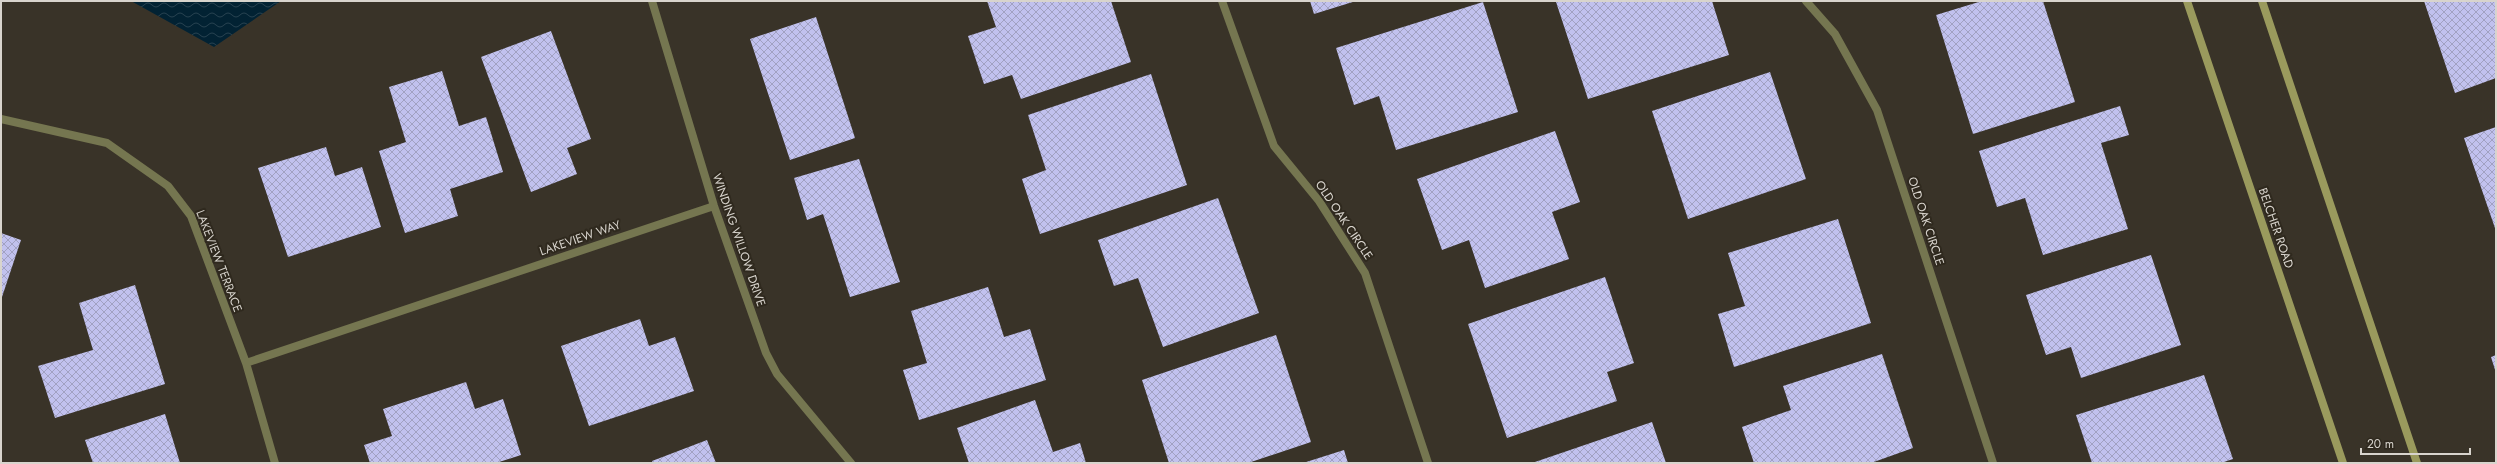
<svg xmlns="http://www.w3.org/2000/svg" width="2497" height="464" font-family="Jost,sans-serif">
<defs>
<pattern id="water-waves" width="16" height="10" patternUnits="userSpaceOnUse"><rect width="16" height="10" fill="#022233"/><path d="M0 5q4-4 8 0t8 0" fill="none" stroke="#26414f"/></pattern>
<pattern id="building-cross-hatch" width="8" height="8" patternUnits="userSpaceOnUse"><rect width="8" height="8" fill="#c1c1ee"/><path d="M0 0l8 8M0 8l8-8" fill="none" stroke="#a1a1c2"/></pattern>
</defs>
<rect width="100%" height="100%" fill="#393328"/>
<!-- water -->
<path fill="url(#water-waves)" d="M131 1H281L214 47Z"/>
<!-- building -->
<path fill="url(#building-cross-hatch)" d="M987 1H1111L1131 62 1021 99 1012 75 984 84 968 36 996 27Z
M1310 1H1356L1314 14Z
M1560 1H1712L1729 55 1588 99 1556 2Z
M1982 1H2043L2075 102 1973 134 1936 15Z
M2424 1H2496V78L2455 93Z
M1483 2 1518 112 1396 150 1379 96 1354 105 1336 48Z
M816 17 855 138 790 160 750 39Z
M551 31 591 139 567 148 577 174 531 192 481 57Z
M442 71 459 126 486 117 503 172 450 189 458 216 405 233 379 151 406 142 389 87Z
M1770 72 1806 179 1688 219 1652 111Z
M1151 74 1187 185 1040 234 1022 179 1046 170 1028 115Z
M2120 106 2129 135 2101 143 2128 229 2043 255 2025 198 1997 207 1979 151Z
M2496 127V231L2464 138Z
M1555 131 1580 202 1552 212 1569 259 1485 288 1469 240 1442 250 1417 179Z
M326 147 335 176 362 167 381 227 288 257 258 168Z
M859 159 900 282 850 297 823 214 807 220 794 178Z
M1218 198 1259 313 1163 347 1138 278 1114 286 1098 240Z
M1838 219 1871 323 1734 367 1718 314 1745 306 1728 253Z
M1 233 21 240 1 300Z
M2151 255 2181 345 2081 378 2071 347 2046 355 2026 295Z
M1605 277 1634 363 1607 372 1617 401 1507 438 1468 324Z
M135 285 165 384 55 418 38 366 93 350 79 303Z
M988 287 1004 337 1030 329 1046 380 919 420 903 370 927 363 911 311Z
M640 319 649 346 675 337 694 391 589 426 561 346Z
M1276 335 1311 442 1248 463H1169L1142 380Z
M1882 354 1913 448 1871 463H1754L1742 427 1791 410 1783 386Z
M2496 355V373L2491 357Z
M2204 375 2233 459 2221 463H2092L2076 415Z
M466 382 475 409 503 399 521 455 496 463H370L364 445 392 436 383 409Z
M1035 400 1053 452 1080 443 1086 463H969L957 428Z
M165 414 180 463H93L85 440Z
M1652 422 1666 463H1532Z
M707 440 716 463H653L652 461Z
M1344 450 1348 463H1303Z"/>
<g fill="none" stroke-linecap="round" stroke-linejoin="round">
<!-- minor -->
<path stroke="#757650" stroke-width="8" d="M652 1 714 206 766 353 777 374 851 463
M1222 1 1274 146 1319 201 1365 273 1428 463
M1806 1 1835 34 1877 110 1993 463
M1 119 107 143 168 186 191 216 246 363 275 463
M246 363 714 206"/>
<!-- secondary -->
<path stroke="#9a9a5d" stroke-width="8" d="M2187 1 2343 463
M2262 1 2417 463"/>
</g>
<g text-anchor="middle" stroke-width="4" stroke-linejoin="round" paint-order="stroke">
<!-- street labels -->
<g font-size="12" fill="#d8d4cd" stroke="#2f291e">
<text transform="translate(1344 220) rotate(56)" y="4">OLD OAK CIRCLE</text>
<text transform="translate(1926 221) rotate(72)" y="4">OLD OAK CIRCLE</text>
<text transform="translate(2276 228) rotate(71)" y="4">BELCHER ROAD</text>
<text transform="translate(580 238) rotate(-19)" y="4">LAKEVIEW WAY</text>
<text transform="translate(739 240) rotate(71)" y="4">WINDING WILLOW DRIVE</text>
<text transform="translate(219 261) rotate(69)" y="4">LAKEVIEW TERRACE</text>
</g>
</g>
<!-- border -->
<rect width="2497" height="464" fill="none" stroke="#d8d4cd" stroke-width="4"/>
<!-- scale -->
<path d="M2361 448v6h109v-6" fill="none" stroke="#d8d4cd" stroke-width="2"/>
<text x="2367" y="448" font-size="12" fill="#d8d4cd" stroke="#2f291e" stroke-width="3" paint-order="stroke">20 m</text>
</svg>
